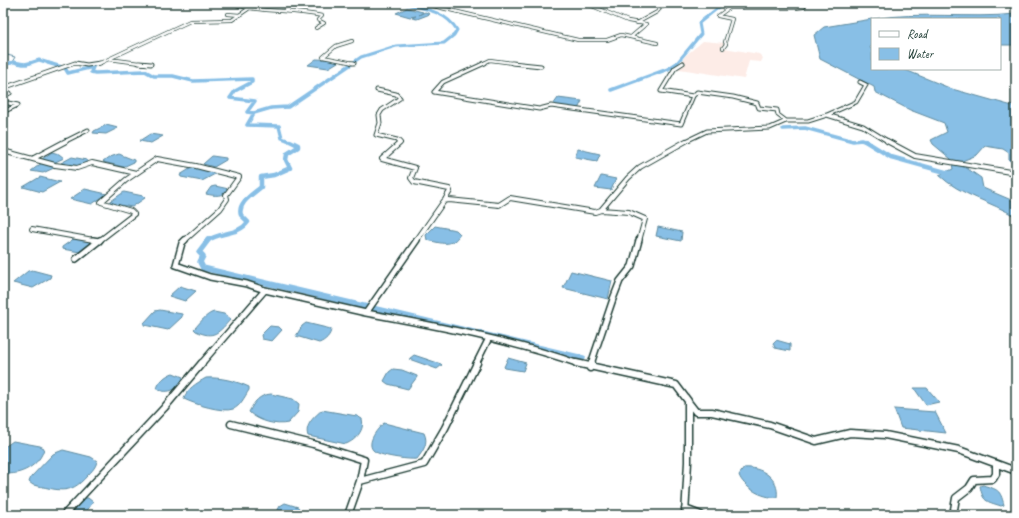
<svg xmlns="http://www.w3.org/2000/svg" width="1019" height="518" font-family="Caveat,sans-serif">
<rect width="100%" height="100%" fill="#fff"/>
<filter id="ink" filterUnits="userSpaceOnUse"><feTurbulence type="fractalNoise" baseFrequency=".025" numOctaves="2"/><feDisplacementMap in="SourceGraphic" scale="8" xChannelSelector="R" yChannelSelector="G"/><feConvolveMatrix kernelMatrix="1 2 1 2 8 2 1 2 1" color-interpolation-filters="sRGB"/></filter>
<g filter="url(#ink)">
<!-- built -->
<path fill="#fdece7" d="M703 41 725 43 724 48 759 54 763 58 761 62 749 61 744 79 673 68 680 64 685 56Z"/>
<!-- water -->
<path fill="#88bfe6" stroke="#5e8b9f" d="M407 8 423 12 419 15 425 12 430 14 417 19 412 18 416 16 410 17 396 13Z
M1016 14V45H1000V19H873C920 11 968 19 1016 14Z
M872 19V44L870 48 872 50V69H903L952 89 1016 107V166L1009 160V153L1003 149 985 146 977 155 962 161 965 167 981 178 983 188 1016 202V217C991 201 961 196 939 175L953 169 951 159 933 144 931 140 947 132 944 123 910 110 875 92 874 87 820 59 814 35 824 27Z
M316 59 337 60 338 62 328 68 308 65Z
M558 98 582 101 578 109 553 105Z
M106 125 118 128 106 134 93 133 94 131Z
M150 134 163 136 151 143 139 141Z
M578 149 600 154 597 161 575 157Z
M52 152 59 154 64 158 53 163 42 159Z
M119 154 134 160V162L123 167 103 162 110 157Z
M212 156 226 158V160L214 167 203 164Z
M72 157 87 160 88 161 77 167 61 163Z
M42 163 56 166V167L43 173 31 171Z
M193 167 217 173 202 181 181 177 180 175Z
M601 176 616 179 611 190 595 188Z
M40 177 60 182 42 192 23 187Z
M211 187 215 186 229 189C223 197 215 196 206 194Z
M85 189 107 194 92 204 70 199Z
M124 192 143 196 145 198 132 207 108 203Z
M435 226 456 230 460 234C452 248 441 243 427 240L426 235Z
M658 227 682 232 681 241 656 236Z
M75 238 93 242V243L80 252 62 249V247Z
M32 270 51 275 50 278 33 288 13 283 28 271Z
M571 271 612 281 608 299 563 288Z
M180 286 196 291 185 301 169 296Z
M160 310 182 314V317L168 330 144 325V323L155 311Z
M214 312 224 314 231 319C219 332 214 340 196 331L194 329C200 323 206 314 214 312Z
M306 323 331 329C331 335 325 341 319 343L296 336 302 326Z
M270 326 279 327 282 330 272 341 262 339 261 335Z
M776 340 790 344V351L775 348 773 343Z
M414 355 441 364 442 365 437 369 409 359Z
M508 358 526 363 523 371 505 368 504 367Z
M393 369 402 370 417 376V377L408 389 388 384 384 381 389 372Z
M173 373 183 377C180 389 168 395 157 389 158 382 166 375 173 373Z
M206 378C220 377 236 381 249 387V390C245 396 240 407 233 409 223 413 194 404 184 399 186 389 197 383 206 378Z
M914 388H927L939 402 926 405Z
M271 394 293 399 299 404 298 412 288 423C276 426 258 421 249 412 254 402 259 395 271 394Z
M894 409 935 412 946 433 901 428Z
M322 410 357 416 362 419C365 430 356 440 346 444L308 436C304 425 315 416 322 410Z
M384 423 424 433C429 443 423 451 417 459 408 460 378 456 373 450 366 442 378 428 384 423Z
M13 441 40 446 44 448C41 465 19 477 3 473V448Z
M63 450 91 457 97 461C96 467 92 471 87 476 69 497 57 489 33 485L29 482 31 477 53 454Z
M744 468C761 466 780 479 777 497 763 499 743 487 739 475Z
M983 485C998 490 1000 489 1004 505L1001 506C986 501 983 502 980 486Z
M83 498H88L93 502 84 515H67Z
M285 503 298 507 301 511 300 515H275L280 506Z"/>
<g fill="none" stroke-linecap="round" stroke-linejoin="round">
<!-- stream -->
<path stroke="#5e8b9f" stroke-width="1" d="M3 54 15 57 12 62"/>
<!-- canal-far3 -->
<path stroke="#88bfe6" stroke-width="3" d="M5 64 14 62 23 64
M27 64 39 60 52 64
M351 64 361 57 396 46 444 43 454 35 457 30C446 11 422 8 402 3
M676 64 701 34 699 23 724 3"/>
<!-- canal-far2 -->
<path stroke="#88bfe6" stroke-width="3.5" d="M17 63 25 64 30 63
M48 63 65 68 68 73 93 67 91 72 95 73 145 71 154 76H173L193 81 252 79V82L235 91 230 98 255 101 247 112 254 113 271 108 288 107 353 63
M3 64 11 63
M611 90 668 69 677 63
M254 113 247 125 279 126 282 138 292 142
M783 129 805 128 853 141 861 140 867 142"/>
<!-- canal-far1 -->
<path stroke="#88bfe6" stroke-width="4.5" d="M865 141 891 157 949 173
M207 241C220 231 238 236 248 222L241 215C237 203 253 194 261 187V177L274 175 290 168 286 160 287 154 298 147V145L290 141"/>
<!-- canal -->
<path stroke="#88bfe6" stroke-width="5.5" d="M208 240 199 252 203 256 200 262 203 268 583 358"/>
<!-- street-far4 casing -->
<g stroke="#1f3d34" stroke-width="4">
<path id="street-far4" d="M229 3C259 13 291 9 322 16L318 20 324 23 316 28
M420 3 578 40H607L621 35 657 43
M585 3 628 21 646 24 631 37
M809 3H845
M991 3 1016 6
M286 10 301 3
M228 14 240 15
M637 23 657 12 665 3
M352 41 336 46 323 57 354 63
M723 48 726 44 725 42 732 19 718 16 729 8H796L804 7 803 4 806 3
M109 59 147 64
M73 64H78
M98 64 190 21 232 20 251 7
M482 64 490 60 520 64"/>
</g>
<!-- street-far3 casing -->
<g stroke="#1f3d34" stroke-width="5">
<path id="street-far3" d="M139 63 151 64
M352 63H354
M485 63 443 82 434 92 539 109 551 106 681 124 693 96
M512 63 541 66
M683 63 675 68 661 91 693 96 697 92 733 97 757 103 759 108 777 110 778 115 786 121
M3 88 75 63 87 65 100 63
M377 90 396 94 400 98 382 110 379 115 380 123 376 135 397 140 399 142
M3 96 10 93
M3 102 18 105 3 112
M827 115 856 102 866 85 860 82
M64 142 88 130
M684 142 707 131 770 128 786 121H808L827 115 863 126 889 142"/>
</g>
<!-- street-far2 casing -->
<g stroke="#1f3d34" stroke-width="6">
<path id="street-far2" d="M398 141 400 143 382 159 415 168 411 178 414 182 449 189 450 191 445 200
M887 141 915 156 1016 173
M3 151 55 165 77 168 92 163 136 173
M34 158 66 141
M601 210 629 212 645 219 639 241
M32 229 99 241
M99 241 134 214 131 211 101 202 126 180 157 159 196 166 239 177 226 195 227 199 220 209 184 241
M416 241 444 201 449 200 499 205 510 198 595 212 601 210 628 178 640 167 686 141"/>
</g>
<!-- street-far1 casing -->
<g stroke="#1f3d34" stroke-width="8">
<path id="street-far1" d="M93 240 99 241
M185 240 182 243 176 265 210 277 247 284 265 290
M417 240 366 313C437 326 511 340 579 364
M76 259 100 240
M201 364 265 290 366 313
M476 364 488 340
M591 364 613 299 620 281 632 266 639 240"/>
</g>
<!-- street casing -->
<g stroke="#1f3d34" stroke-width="9">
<path id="street" d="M576 363 676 385 688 401V462L685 515
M590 368 592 363
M689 403 696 412H712L770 425 816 441 850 433 885 435 959 450 1016 471
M231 424 313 444 364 460 360 481 348 515
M360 481 424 464 445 428 477 363
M685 509 701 515
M64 515 164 408 202 363
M953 515 956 498 969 488 974 480 993 479 996 474V464"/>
</g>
<!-- street-far4 -->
<use href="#street-far4" stroke="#fff" stroke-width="2.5"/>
<!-- street-far3 -->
<use href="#street-far3" stroke="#fff" stroke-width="3"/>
<!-- street-far2 -->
<use href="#street-far2" stroke="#fff" stroke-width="4"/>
<!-- street-far1 -->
<use href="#street-far1" stroke="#fff" stroke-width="5"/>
<!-- street -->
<use href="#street" stroke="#fff" stroke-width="6"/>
</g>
</g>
<!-- margin -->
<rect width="1019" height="518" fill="none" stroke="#fff" stroke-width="16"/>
<rect x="8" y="8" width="1003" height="502" fill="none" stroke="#1f3d34" stroke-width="1.5" filter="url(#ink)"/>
<!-- legend -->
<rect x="871" y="18" width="130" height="52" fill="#ffffff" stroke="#a5b1ae"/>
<rect x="879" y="31" width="20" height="6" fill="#ffffff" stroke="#a5b1ae"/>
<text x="907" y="38" font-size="12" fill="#1f3d34">Road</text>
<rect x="879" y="48" width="20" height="12" fill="#88bfe6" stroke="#a5b1ae"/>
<text x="907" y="58" font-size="12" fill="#1f3d34">Water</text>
</svg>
